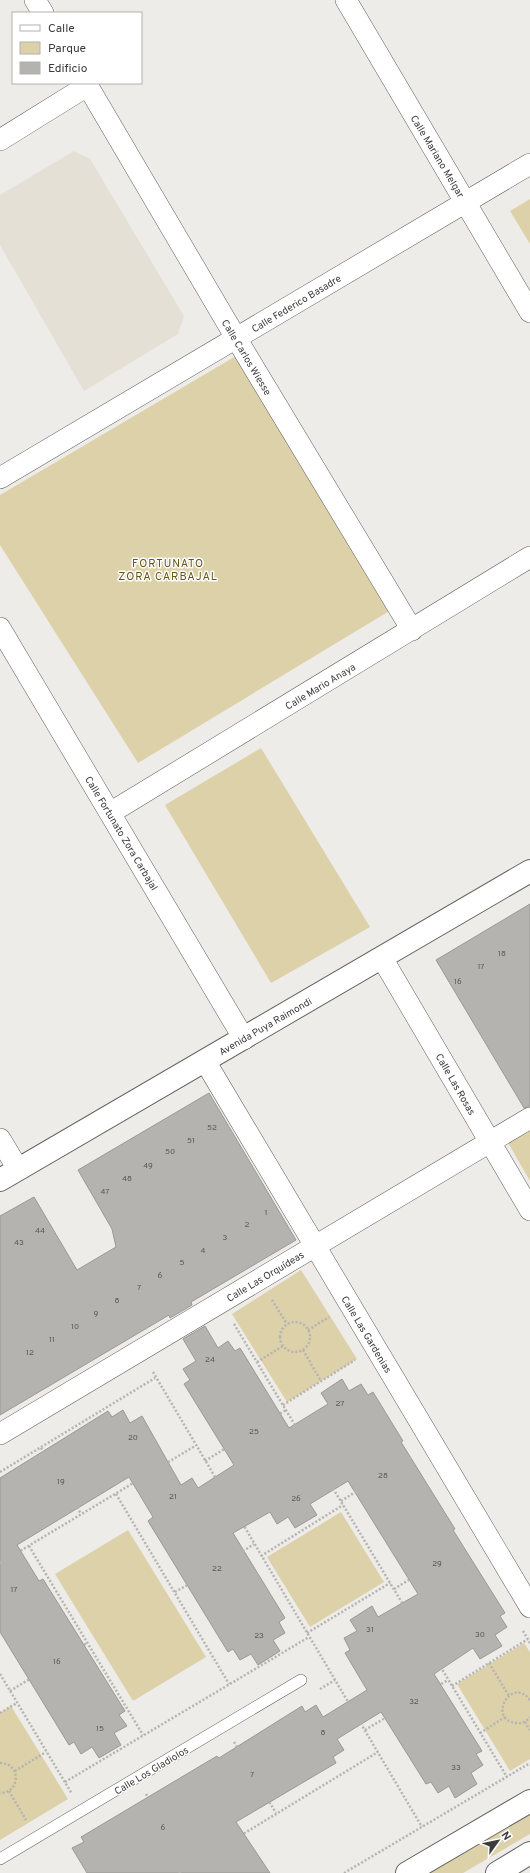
<svg xmlns="http://www.w3.org/2000/svg" width="530" height="1873" font-family="Overpass,sans-serif">
<rect width="100%" height="100%" fill="#edece8"/>
<!-- built -->
<path fill="#e4e0d5" d="M74 151 90 159 184 316 178 334 84 391 0 245V195Z"/>
<!-- green -->
<path fill="#ddd1a9" d="M530 199V244L510 211Z
M236 356 391 610 138 763 0 545V495Z
M261 748 370 927 271 983 165 805Z
M530 1128V1181L507 1141Z
M301 1270 357 1359 287 1402 232 1314Z
M341 1512 384 1582 310 1627 267 1557Z
M128 1530 206 1657 133 1701 55 1574Z
M524 1643 530 1652V1759L510 1771 457 1684Z
M11 1706 68 1799 0 1840V1713Z
M530 1815V1834L463 1873H430Z"/>
<!-- building -->
<path fill="#b4b3af" stroke="#9a9995" d="M530 904V1106L524 1108 436 960Z
M209 1093 296 1240 191 1302 192 1305 170 1318 169 1315 0 1415V1216L34 1197 77 1270 99 1257 116 1247 112 1229 78 1170Z
M205 1326 218 1348 228 1341 235 1351 240 1348 289 1428 328 1404 321 1393 342 1379 349 1391 361 1384 368 1395 373 1392 403 1441 401 1442 455 1529 453 1530 505 1613 500 1616 507 1627 495 1635 502 1646 480 1659 473 1648 434 1674 482 1751 476 1754 483 1765 471 1773 477 1784 455 1798 449 1786 438 1793 431 1782 426 1784 381 1712 337 1739 344 1750 333 1757 336 1763 236 1822 270 1873H87L72 1848 84 1842 81 1837 217 1756 219 1758 302 1706 305 1712 316 1705 323 1717 367 1690 345 1653 350 1650 344 1638 357 1631 350 1620 372 1606 378 1617 418 1594 348 1481 310 1504 317 1515 295 1528 288 1517 277 1524 270 1512 233 1533 285 1618 279 1622 285 1633 273 1640 280 1651 258 1665 251 1654 240 1660 233 1649 228 1652 148 1521 153 1517 129 1477 17 1545 39 1581 43 1579 125 1711 119 1715 127 1726 114 1733 121 1745 99 1758 92 1747 81 1754 74 1742 69 1745 0 1632V1478L108 1411 112 1417 123 1410 130 1423 142 1416 181 1485 192 1478 198 1488 234 1465 184 1384 190 1380 183 1369 196 1361 183 1339Z"/>
<g fill="none" stroke-linecap="round" stroke-linejoin="round">
<!-- lane casing -->
<g stroke="#63625e" stroke-width="12">
<path id="lane" d="M0 1859 301 1680"/>
</g>
<!-- street casing -->
<g stroke="#63625e" stroke-width="22">
<path id="street" d="M35 0 43 13
M346 0 530 312
M86 83 236 338 412 630
M0 140 87 86
M0 478 530 164
M0 628 244 1039
M110 813 530 557
M382 958 530 1210
M205 1061 530 1607
M0 1139 18 1169
M0 1434 530 1118"/>
</g>
<!-- secondary casing -->
<g stroke="#63625e" stroke-width="24">
<path id="secondary" d="M0 1180 530 871
M407 1873 530 1801
M497 1873 530 1853"/>
</g>
<!-- path -->
<path stroke="#b5b4b1" stroke-width="2.5" stroke-dasharray="2 2" stroke-linecap="butt" d="M272 1300 287 1324
M280 1337a15 15 0 1 1 30 0a15 15 0 1 1-30 0Z
M234 1324 507 1777
M308 1330 329 1317
M303 1350 321 1381
M257 1362 283 1346
M153 1372 422 1827
M283 1405 355 1360
M263 1424 286 1410
M41 1448 53 1469
M205 1461 242 1438
M396 1467 412 1457
M0 1472 155 1378
M67 1490 81 1514
M116 1494 229 1684
M341 1501 373 1481
M29 1546 143 1735
M261 1556 343 1505
M448 1556 465 1546
M226 1562 254 1544
M0 1563 195 1446
M394 1589 425 1570
M175 1592 205 1575
M523 1631 530 1643
M307 1633 390 1583
M67 1655 87 1643
M489 1663 509 1696
M0 1674 72 1794
M452 1686 528 1639
M320 1689 335 1680
M10 1691 46 1669
M424 1694 448 1680
M530 1700C511 1675 487 1720 516 1723 522 1724 527 1721 530 1717
M0 1713 17 1703
M525 1722 530 1730
M365 1730 402 1708
M480 1733 505 1717
M234 1742 246 1762
M0 1763C21 1763 21 1793 0 1793
M15 1771 46 1752
M65 1782 309 1637
M259 1785 276 1813
M9 1791 26 1820
M146 1794 158 1813
M171 1836 189 1866
M179 1873 378 1752
M344 1873 530 1763"/>
<!-- lane -->
<use href="#lane" stroke="#fff" stroke-width="11"/>
<!-- street -->
<use href="#street" stroke="#fff" stroke-width="21"/>
<!-- secondary -->
<use href="#secondary" stroke="#fff" stroke-width="22"/>
</g>
<g text-anchor="middle" stroke-width="3" stroke-linejoin="round" paint-order="stroke">
<!-- number labels -->
<g font-size="8" fill="#5a5957">
<text x="502" y="956">18</text>
<text x="481" y="969">17</text>
<text x="458" y="984">16</text>
<text x="212" y="1130">52</text>
<text x="191" y="1143">51</text>
<text x="170" y="1154">50</text>
<text x="148" y="1168">49</text>
<text x="127" y="1181">48</text>
<text x="105" y="1194">47</text>
<text x="266" y="1215">1</text>
<text x="247" y="1227">2</text>
<text x="40" y="1233">44</text>
<text x="225" y="1240">3</text>
<text x="19" y="1245">43</text>
<text x="203" y="1253">4</text>
<text x="182" y="1265">5</text>
<text x="160" y="1278">6</text>
<text x="139" y="1290">7</text>
<text x="117" y="1303">8</text>
<text x="96" y="1316">9</text>
<text x="75" y="1329">10</text>
<text x="52" y="1342">11</text>
<text x="30" y="1355">12</text>
<text x="210" y="1362">24</text>
<text x="340" y="1406">27</text>
<text x="254" y="1434">25</text>
<text x="133" y="1440">20</text>
<text x="383" y="1478">28</text>
<text x="61" y="1484">19</text>
<text x="173" y="1499">21</text>
<text x="296" y="1501">26</text>
<text x="437" y="1566">29</text>
<text x="217" y="1571">22</text>
<text x="14" y="1592">17</text>
<text x="370" y="1632">31</text>
<text x="480" y="1637">30</text>
<text x="259" y="1638">23</text>
<text x="57" y="1664">16</text>
<text x="414" y="1704">32</text>
<text x="100" y="1731">15</text>
<text x="323" y="1735">8</text>
<text x="456" y="1770">33</text>
<text x="252" y="1777">7</text>
<text x="163" y="1830">6</text>
</g>
<!-- street labels -->
<g font-size="10" fill="#3c3b3a" stroke="#fff">
<text transform="translate(438 156) rotate(59)" y="4">Calle Mariano Melgar</text>
<text transform="translate(296 303) rotate(-31)" y="4">Calle Federico Basadre</text>
<text transform="translate(247 357) rotate(59)" y="4">Calle Carlos Wiesse</text>
<text transform="translate(320 686) rotate(-31)" y="4">Calle Mario Anaya</text>
<text transform="translate(122 833) rotate(59)" y="4">Calle Fortunato Zora Carbajal</text>
<text transform="translate(265 1026) rotate(-30)" y="4">Avenida Puya Raimondi</text>
<text transform="translate(456 1084) rotate(60)" y="4">Calle Las Rosas</text>
<text transform="translate(265 1276) rotate(-31)" y="4">Calle Las Orquídeas</text>
<text transform="translate(367 1334) rotate(59)" y="4">Calle Las Gardenias</text>
<text transform="translate(151 1770) rotate(-31)" y="4">Calle Los Gladiolos</text>
</g>
<!-- neighbourhood labels -->
<g font-size="11" letter-spacing="1" fill="#645317" stroke="#fff">
<text x="168" y="567">FORTUNATO<tspan x="168" dy="13">ZORA CARBAJAL</tspan></text>
</g>
</g>
<!-- legend -->
<rect x="12" y="12" width="130" height="72" fill="#ffffff" stroke="#b1b1b0"/>
<rect x="20" y="25" width="20" height="6" fill="#ffffff" stroke="#b1b1b0"/>
<text x="48" y="32" font-size="12" fill="#3c3b3a">Calle</text>
<rect x="20" y="42" width="20" height="12" fill="#ddd1a9" stroke="#b1b1b0"/>
<text x="48" y="52" font-size="12" fill="#3c3b3a">Parque</text>
<rect x="20" y="62" width="20" height="12" fill="#b4b3af" stroke="#b1b1b0"/>
<text x="48" y="72" font-size="12" fill="#3c3b3a">Edificio</text>
<!-- north arrow -->
<g transform="translate(498 1841) rotate(57)" stroke="#ffffff" stroke-width="3" paint-order="stroke">
<path d="M0-3L7 15L0 10L-7 15Z" fill="#3c3b3a"/>
<text y="-6" font-size="11" font-weight="bold" text-anchor="middle" fill="#3c3b3a">N</text>
</g>
</svg>
